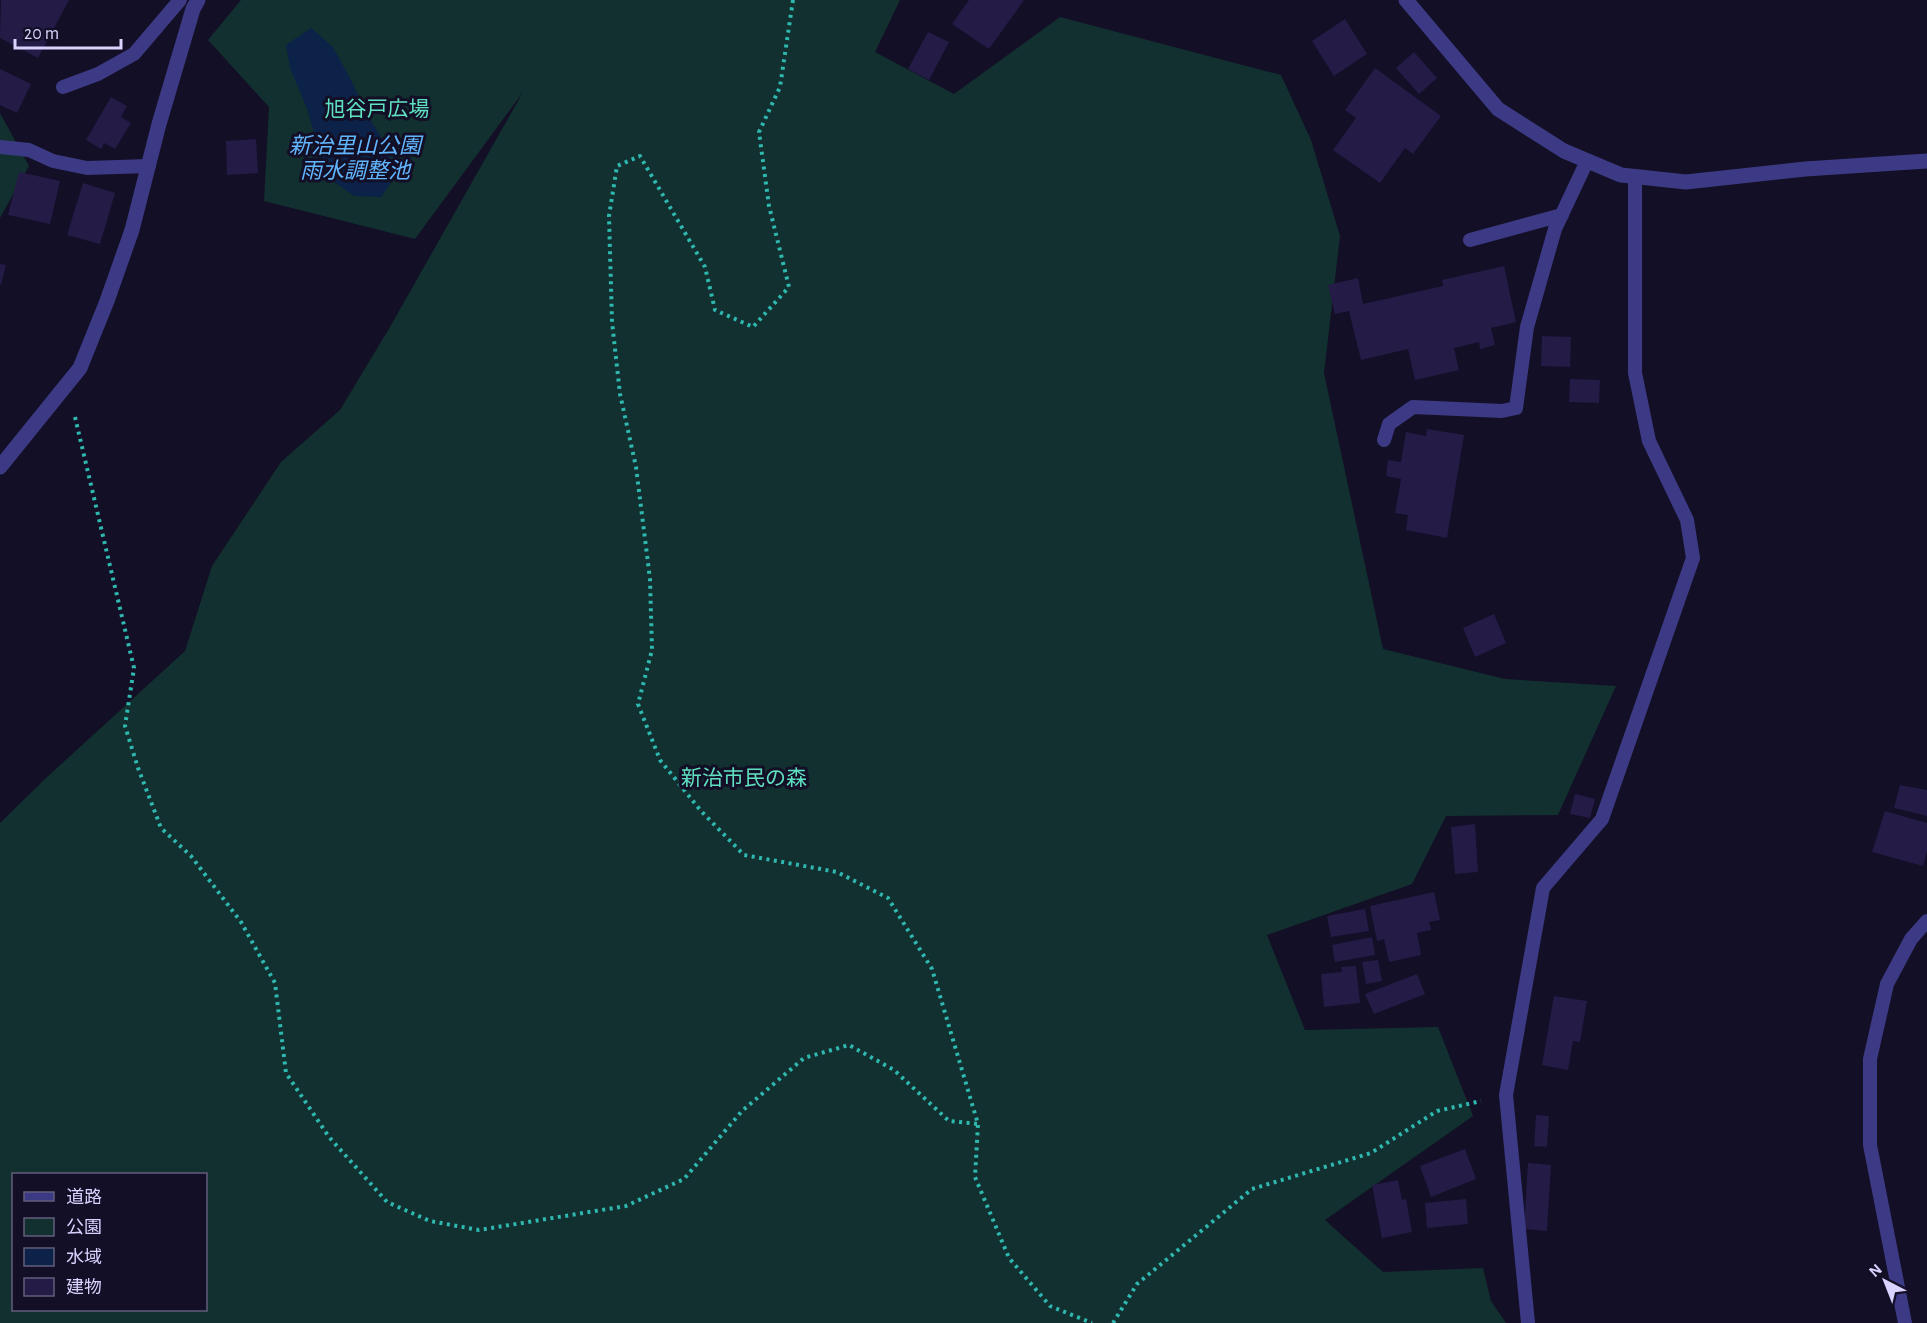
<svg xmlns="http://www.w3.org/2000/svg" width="1927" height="1323" font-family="'Alegreya Sans','Noto Sans JP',sans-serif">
<rect width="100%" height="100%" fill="#130f26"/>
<!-- green -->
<path fill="#12302f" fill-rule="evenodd" d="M241 0H900L875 52 954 94 1060 17 1281 75 1311 140 1340 236 1324 373 1383 649 1505 679 1616 686 1558 815 1446 816 1412 884 1267 935 1305 1030 1438 1027 1473 1116 1325 1220 1383 1272 1483 1268 1491 1301 1506 1323H0V823L46 778 185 651 212 566 281 462 340 410 390 327 523 92 415 239 264 201 269 107 208 40ZM14 1174H206V1310H14Z
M0 113 29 166 0 218Z"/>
<!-- water -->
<path fill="#0c2248" d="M311 28 333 47 352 82 367 115 382 138 397 174 381 197 354 196 327 177 307 109 290 68 286 45Z"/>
<!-- building -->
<path fill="#241b47" d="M1 0H69L38 58 0 38Z
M969 0H1024L989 49 952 24Z
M1345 19 1367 54 1334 76 1312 41Z
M928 32 949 42 929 80 908 69Z
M1414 52 1437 78 1419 94 1396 68Z
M1375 68 1441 116 1413 154 1405 148 1380 183 1333 150 1356 118 1345 110Z
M0 69 31 84 17 113 0 105Z
M111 97 127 106 121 117 131 123 115 149 104 143 101 149 86 140Z
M256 139 258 173 227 175 226 141Z
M19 172 60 181 50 224 8 215Z
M83 183 115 193 100 244 67 235Z
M0 264 6 265 1 285H0Z
M1504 266 1516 322 1491 328 1495 345 1480 349 1479 342 1454 348 1459 370 1415 380 1408 349 1361 360 1349 311 1335 314 1328 285 1358 278 1363 304 1443 286 1442 280Z
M1542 336 1571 337 1570 367 1541 366Z
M1570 379 1600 380 1599 403 1569 402Z
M1427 429 1464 435 1447 538 1406 530 1408 515 1395 513 1401 479 1386 476 1388 460 1401 462 1406 432 1426 436Z
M1494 614 1506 643 1475 657 1463 628Z
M1900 785 1927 790V816L1894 808Z
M1575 794 1595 799 1590 818 1570 814Z
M1885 811 1927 823V851L1923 866 1872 852Z
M1475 824 1478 872 1455 874 1451 827Z
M1434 892 1440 920 1429 922 1431 930 1417 933 1421 955 1389 962 1384 939 1377 941 1370 906Z
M1365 909 1369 931 1331 937 1327 916Z
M1372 937 1375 955 1335 962 1332 945Z
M1378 960 1382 981 1366 984 1362 962Z
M1356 966 1360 1003 1324 1007 1321 974 1342 972 1341 967Z
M1417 974 1425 994 1374 1014 1365 994Z
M1554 996 1587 1001 1580 1042 1573 1041 1568 1070 1542 1065Z
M1536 1115 1549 1116 1547 1147 1534 1146Z
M1465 1149 1476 1179 1431 1197 1420 1166Z
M1528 1163 1551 1165 1547 1231 1524 1229Z
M1398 1180 1402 1200 1406 1199 1412 1232 1382 1238 1372 1185Z
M1466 1199 1468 1224 1427 1228 1425 1203Z"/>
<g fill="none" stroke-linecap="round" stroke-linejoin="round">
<!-- path -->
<path stroke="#2fb8b0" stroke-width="4" stroke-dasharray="3 4.5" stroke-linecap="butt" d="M793 0 780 87 759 132 769 206 789 287 753 327 715 310 705 267 640 156 617 166 609 216 612 322 620 394 636 467 650 579 652 650 638 704 660 760 701 811 744 855 837 872 888 898 932 969 978 1124 975 1177 1009 1258 1050 1306 1092 1323
M75 417 134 668 125 726 138 768 161 828 191 856 241 922 275 983 286 1073 329 1137 387 1202 430 1221 479 1230 626 1206 684 1179 742 1111 804 1058 849 1045 894 1070 949 1121 978 1124
M1113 1323 1137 1284 1252 1189 1371 1153 1437 1111 1481 1101"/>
<!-- service -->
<path stroke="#3d3a85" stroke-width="14" d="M63 87 98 74 134 54 180 0
M0 147 29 150 53 161 87 168 149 166
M1470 240 1562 215
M1384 440 1389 424 1413 407 1502 411 1516 408 1527 327 1555 229 1587 161
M1528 1323 1506 1095 1543 888 1602 819 1693 558 1687 520 1649 441 1635 373V177
M1905 1323 1870 1145V1059L1887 984 1911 939 1927 921"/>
<!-- minor -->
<path stroke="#3d3a85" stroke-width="15" d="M1406 0 1498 109 1564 151 1621 175 1686 182 1805 169 1927 161
M0 467 80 368 107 301 132 230 159 124 193 9 198 0"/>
</g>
<g text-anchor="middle" stroke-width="6" stroke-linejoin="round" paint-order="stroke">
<!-- park labels -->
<g font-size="21" fill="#5fe0c0" stroke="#130f26">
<text x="377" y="116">旭谷戸広場</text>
<text x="744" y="785">新治市民の森</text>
</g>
<!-- water labels -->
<g font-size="22" font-style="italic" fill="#62b6ff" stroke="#130f26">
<text x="355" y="153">新治里山公園<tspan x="355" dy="25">雨水調整池</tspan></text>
</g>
</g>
<!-- legend -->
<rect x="12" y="1173" width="195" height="138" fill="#130f26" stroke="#625e7d" stroke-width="1.5"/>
<rect x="24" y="1192" width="30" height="9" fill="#3d3a85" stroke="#625e7d" stroke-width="1.5"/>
<text x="66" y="1203" font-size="18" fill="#d9d4ff">道路</text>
<rect x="24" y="1218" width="30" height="18" fill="#12302f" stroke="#625e7d" stroke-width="1.5"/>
<text x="66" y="1233" font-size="18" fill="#d9d4ff">公園</text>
<rect x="24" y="1248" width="30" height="18" fill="#0c2248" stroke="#625e7d" stroke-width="1.5"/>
<text x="66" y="1263" font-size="18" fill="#d9d4ff">水域</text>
<rect x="24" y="1278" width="30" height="18" fill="#241b47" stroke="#625e7d" stroke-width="1.5"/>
<text x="66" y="1293" font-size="18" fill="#d9d4ff">建物</text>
<!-- north arrow -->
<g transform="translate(1885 1281) rotate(318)" stroke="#130f26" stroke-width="4.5" paint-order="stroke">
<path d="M0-4.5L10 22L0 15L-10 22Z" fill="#d9d4ff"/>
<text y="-9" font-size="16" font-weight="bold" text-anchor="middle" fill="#d9d4ff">N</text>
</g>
<!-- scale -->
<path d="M15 39v9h106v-9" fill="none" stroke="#d9d4ff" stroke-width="3"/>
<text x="24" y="39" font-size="18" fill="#d9d4ff" stroke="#130f26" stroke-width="4.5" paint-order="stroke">20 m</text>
</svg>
